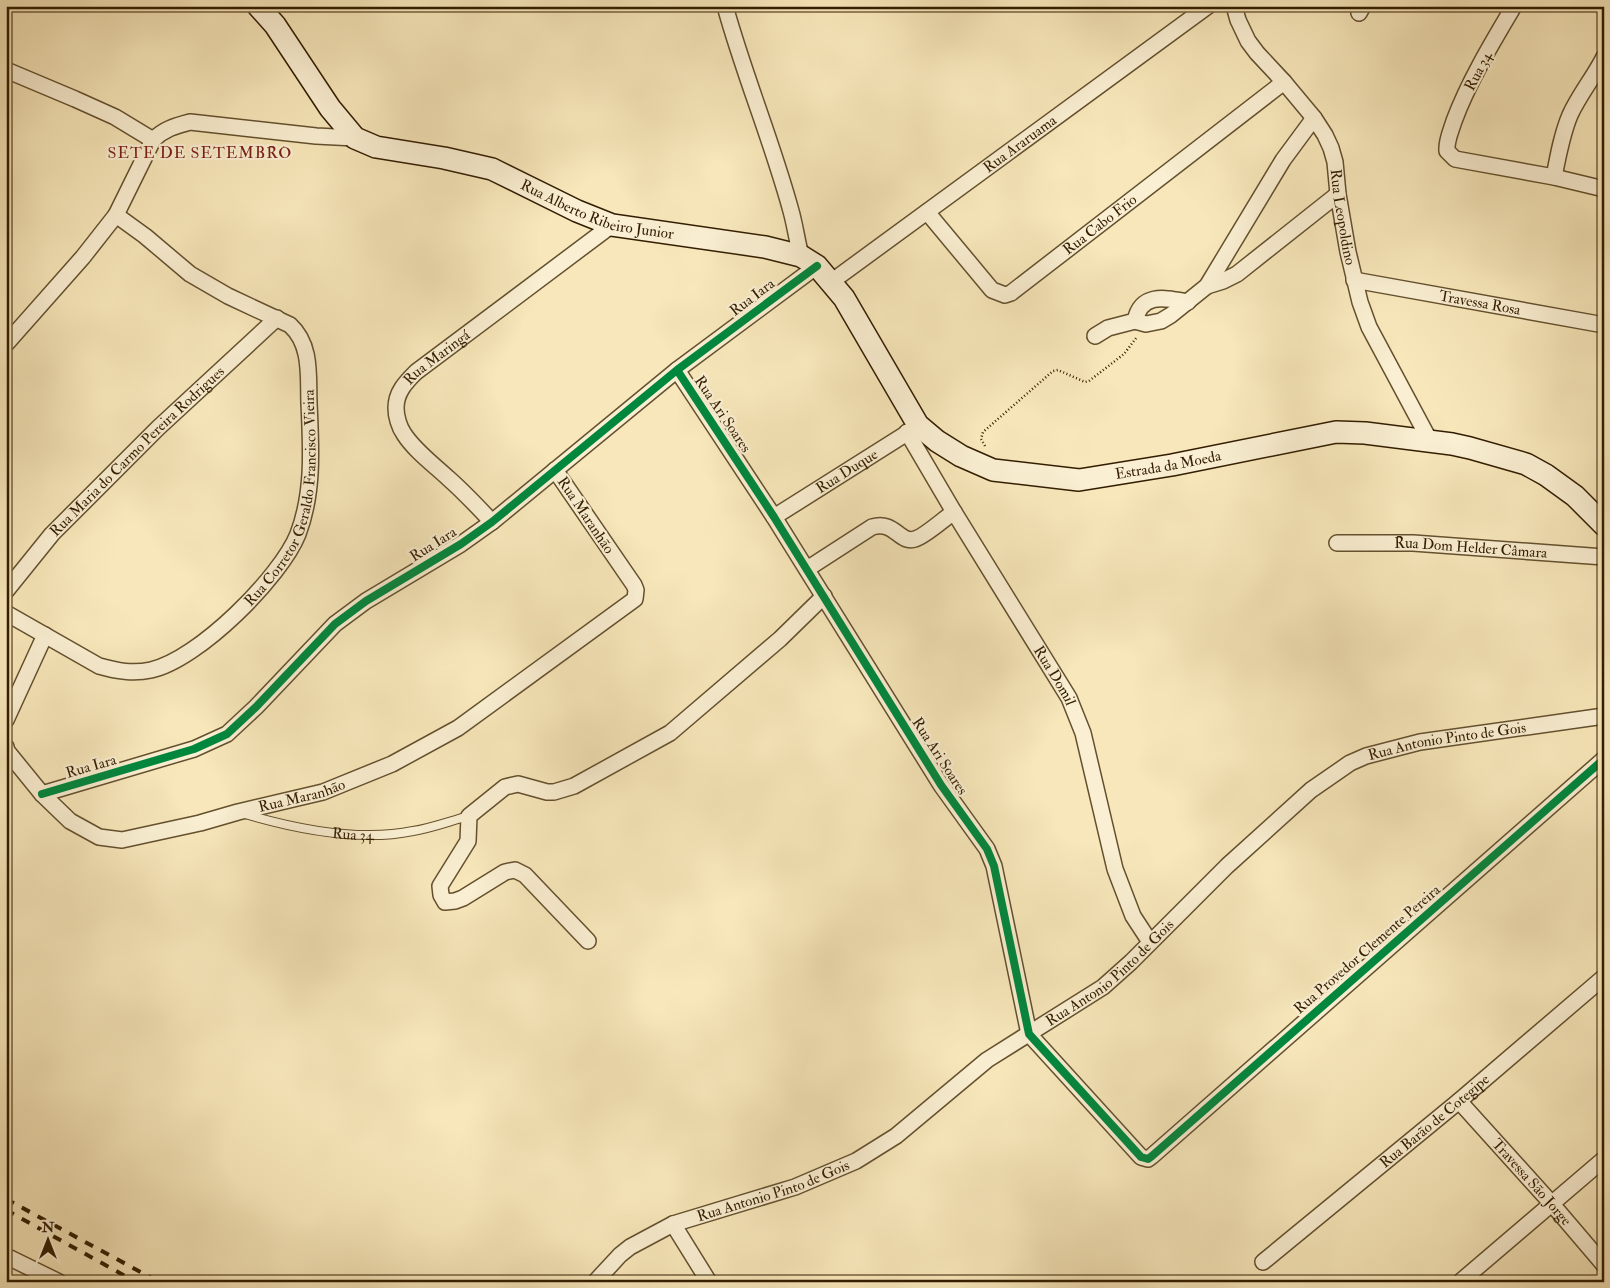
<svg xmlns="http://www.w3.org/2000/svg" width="1610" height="1288" font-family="'IM FELL Double Pica',serif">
<rect width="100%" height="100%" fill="#f7e7ba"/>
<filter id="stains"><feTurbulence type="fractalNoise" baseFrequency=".004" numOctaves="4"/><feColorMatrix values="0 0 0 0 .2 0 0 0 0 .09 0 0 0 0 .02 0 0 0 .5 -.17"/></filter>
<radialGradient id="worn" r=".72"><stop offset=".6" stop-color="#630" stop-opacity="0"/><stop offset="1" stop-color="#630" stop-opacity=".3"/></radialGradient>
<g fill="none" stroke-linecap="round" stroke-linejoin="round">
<!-- service casing -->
<g stroke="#64502e" stroke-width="10">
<g id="service">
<path id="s1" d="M245 814C296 829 360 842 413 831 432 828 450 821 469 816"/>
</g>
</g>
<!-- minor casing -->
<g stroke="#64502e" stroke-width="18">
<g id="minor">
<path d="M725 6C744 75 772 141 791 211 795 225 797 241 801 256"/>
<path id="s2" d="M1234 6 1238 20 1248 41 1257 53 1284 82 1314 118 1325 135 1331 148 1335 162 1338 194 1348 252 1360 302 1369 327 1430 441"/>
<path d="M1514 6C1492 43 1469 81 1454 121 1451 131 1446 141 1447 151L1455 159 1554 177 1604 189"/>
<path d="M1359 13 1363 6"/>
<path d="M6 70 75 99 115 117 153 140C164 129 175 126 190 122L316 136 355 138"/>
<path d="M1554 177C1558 156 1562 134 1570 115 1579 95 1594 77 1604 57"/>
<path id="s3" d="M927 212 992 290 1005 295 1011 293 1284 82"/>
<path id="s4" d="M1354 280 1604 325"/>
<path id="s5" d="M831 282 1208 6"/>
<path d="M1207 286 1223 281 1237 274 1338 194"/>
<path d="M1135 321 1146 324 1161 321 1171 315 1207 286 1283 160 1314 118"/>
<path d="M1095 336 1108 328 1135 321C1141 292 1165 298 1188 302"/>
<path d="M6 344 83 257 116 215 153 140"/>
<path d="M677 370 774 517 941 785 987 849 994 866 1029 1034 1141 1157 1148 1159 1152 1156 1604 759"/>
<path id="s6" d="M907 432 954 512 1069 698 1083 733 1115 869 1133 916 1150 942"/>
<path id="s7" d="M774 517 915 428"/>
<path id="s8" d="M492 522C478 507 464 492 448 478 433 464 415 451 404 434 399 427 396 416 396 408 396 392 406 382 416 372L612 225"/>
<path id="s9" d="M1337 543H1413L1604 557"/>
<path d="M807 569 872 527C895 520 899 544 915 539 924 537 945 518 954 512"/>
<path id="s10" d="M6 591 52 534 158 428 277 318"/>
<path id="s11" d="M6 613 99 666C117 671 133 674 151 670 198 660 281 577 298 534 314 492 311 447 309 403 308 376 312 345 290 325L228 296 190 274 145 236 116 215"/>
<path d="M6 720 45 635"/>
<path id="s12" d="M6 747 7 751 42 794 70 821 99 837 122 840 200 823 238 812 323 792 392 764 458 728 635 599 636 590 634 585 555 470"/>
<path d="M42 794 194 749 227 734 256 707 335 624 366 601 461 544 492 522 677 370 817 266"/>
<path d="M588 941 525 875 515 870 505 872 463 898 455 901 445 902 441 895 440 886 468 841 469 816 505 787 518 784 547 792H554L574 786 670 733 780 639 824 596"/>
<path id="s13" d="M1459 1101 1552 1204 1604 1265"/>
<path d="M673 1224 709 1282"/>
<path d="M6 1256 59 1282"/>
<path id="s14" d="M1263 1262 1459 1101 1604 977"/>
<path id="s15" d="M595 1282 620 1255 630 1247 673 1224 795 1187 856 1161 896 1136 987 1060 1103 987 1131 962 1227 866 1311 790 1350 763 1366 756 1420 742 1604 716"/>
<path d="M1460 1282 1604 1159"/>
</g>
</g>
<!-- secondary casing -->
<g stroke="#331d00" stroke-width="24">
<g id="secondary">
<path id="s16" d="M258 6 275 25 330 108 355 138 376 147 444 158 492 169 577 211 612 225 765 247 801 256 817 266 844 298 918 425 937 441 961 456 993 470 1079 480 1172 465 1336 432 1365 433 1452 444 1470 448 1526 464 1546 475 1575 496 1604 525"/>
</g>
</g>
<!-- path -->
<path stroke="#331d00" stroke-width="2.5" stroke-dasharray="1 2.5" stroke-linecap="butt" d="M985 446 981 439 983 432 1053 371 1058 370 1085 382 1089 381 1124 354 1137 337"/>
<!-- service -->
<use href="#service" stroke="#faefd2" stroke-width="8"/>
<!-- minor -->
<use href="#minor" stroke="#faefd2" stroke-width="15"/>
<!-- secondary -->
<use href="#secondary" stroke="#faefd2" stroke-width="21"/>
<!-- rail -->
<path stroke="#331d00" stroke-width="4" stroke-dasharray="9 9" stroke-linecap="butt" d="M6 1199 159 1282
M6 1210 136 1282"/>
<!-- cycleway casing -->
<g stroke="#faefd2" stroke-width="11">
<path id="cycleway" d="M677 370 774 517 941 785 987 849 994 866 1029 1034 1141 1157 1148 1159 1152 1156 1604 759
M42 794 194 749 227 734 256 707 335 624 366 601 461 544 492 522 677 370 817 266"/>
</g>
<!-- cycleway -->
<use href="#cycleway" stroke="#00873e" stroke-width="8"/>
</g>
<g text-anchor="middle" stroke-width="4.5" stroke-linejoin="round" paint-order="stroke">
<!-- street labels -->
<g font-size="15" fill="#331d00" stroke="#faefd2">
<text transform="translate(1478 71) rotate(-62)" y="5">Rua 34</text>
<text dy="5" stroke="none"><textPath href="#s5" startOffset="234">Rua Araruama</textPath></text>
<text dy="5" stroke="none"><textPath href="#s16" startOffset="419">Rua Alberto Ribeiro Junior</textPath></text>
<text dy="5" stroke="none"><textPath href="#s2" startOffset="244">Rua Leopoldino</textPath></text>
<text dy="5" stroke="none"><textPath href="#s3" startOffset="234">Rua Cabo Frio</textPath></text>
<text transform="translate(752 297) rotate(-37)" y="5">Rua Iara</text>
<text dy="5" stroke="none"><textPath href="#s4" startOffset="128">Travessa Rosa</textPath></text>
<text dy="5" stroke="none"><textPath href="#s8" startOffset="220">Rua Maringá</textPath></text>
<text transform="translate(723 414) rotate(56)" y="5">Rua Ari Soares</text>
<text dy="5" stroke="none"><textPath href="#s10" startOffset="192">Rua Maria do Carmo Pereira Rodrigues</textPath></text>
<text dy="5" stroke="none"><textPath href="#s16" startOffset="1102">Estrada da Moeda</textPath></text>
<text dy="5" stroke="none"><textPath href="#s7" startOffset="86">Rua Duque</textPath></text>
<text dy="5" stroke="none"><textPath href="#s11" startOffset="394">Rua Corretor Geraldo Francisco Vieira</textPath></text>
<text transform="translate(586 515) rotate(56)" y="5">Rua Maranhão</text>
<text transform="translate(433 544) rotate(-32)" y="5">Rua Iara</text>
<text dy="5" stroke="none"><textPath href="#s9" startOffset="134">Rua Dom Helder Câmara</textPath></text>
<text dy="5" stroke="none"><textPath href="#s6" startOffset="285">Rua Domil</textPath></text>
<text dy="5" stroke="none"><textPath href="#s15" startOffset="1029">Rua Antonio Pinto de Gois</textPath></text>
<text transform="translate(940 756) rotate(57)" y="5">Rua Ari Soares</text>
<text transform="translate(91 766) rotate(-16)" y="5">Rua Iara</text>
<text dy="5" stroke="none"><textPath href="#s12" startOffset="340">Rua Maranhão</textPath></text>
<text dy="5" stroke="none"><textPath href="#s1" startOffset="110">Rua 34</textPath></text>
<text transform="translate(1367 949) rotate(-41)" y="5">Rua Provedor Clemente Pereira</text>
<text dy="5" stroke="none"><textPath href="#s15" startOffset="609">Rua Antonio Pinto de Gois</textPath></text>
<text dy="5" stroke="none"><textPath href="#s14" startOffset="222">Rua Barão de Cotegipe</textPath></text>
<text dy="5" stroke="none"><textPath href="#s13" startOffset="109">Travessa São Jorge</textPath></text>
<text dy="5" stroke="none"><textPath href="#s15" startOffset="204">Rua Antonio Pinto de Gois</textPath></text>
</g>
<!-- neighbourhood labels -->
<g font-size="16" letter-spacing="1" fill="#7a1f14" stroke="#faefd2">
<text x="200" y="158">SETE DE SETEMBRO</text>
</g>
</g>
<!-- margin -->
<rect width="1610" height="1288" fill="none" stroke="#f7e7ba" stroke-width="25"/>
<rect x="8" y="8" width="1595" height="1273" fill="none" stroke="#331d00" stroke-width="2.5"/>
<rect x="12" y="12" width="1585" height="1263" fill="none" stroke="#331d00"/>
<!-- north arrow -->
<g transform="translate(48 1240)" stroke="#faefd2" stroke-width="4" paint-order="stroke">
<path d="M0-4L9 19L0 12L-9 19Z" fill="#331d00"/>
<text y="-8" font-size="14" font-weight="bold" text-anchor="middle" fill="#331d00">N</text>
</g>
<rect width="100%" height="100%" filter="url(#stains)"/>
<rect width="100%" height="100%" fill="url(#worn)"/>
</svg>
